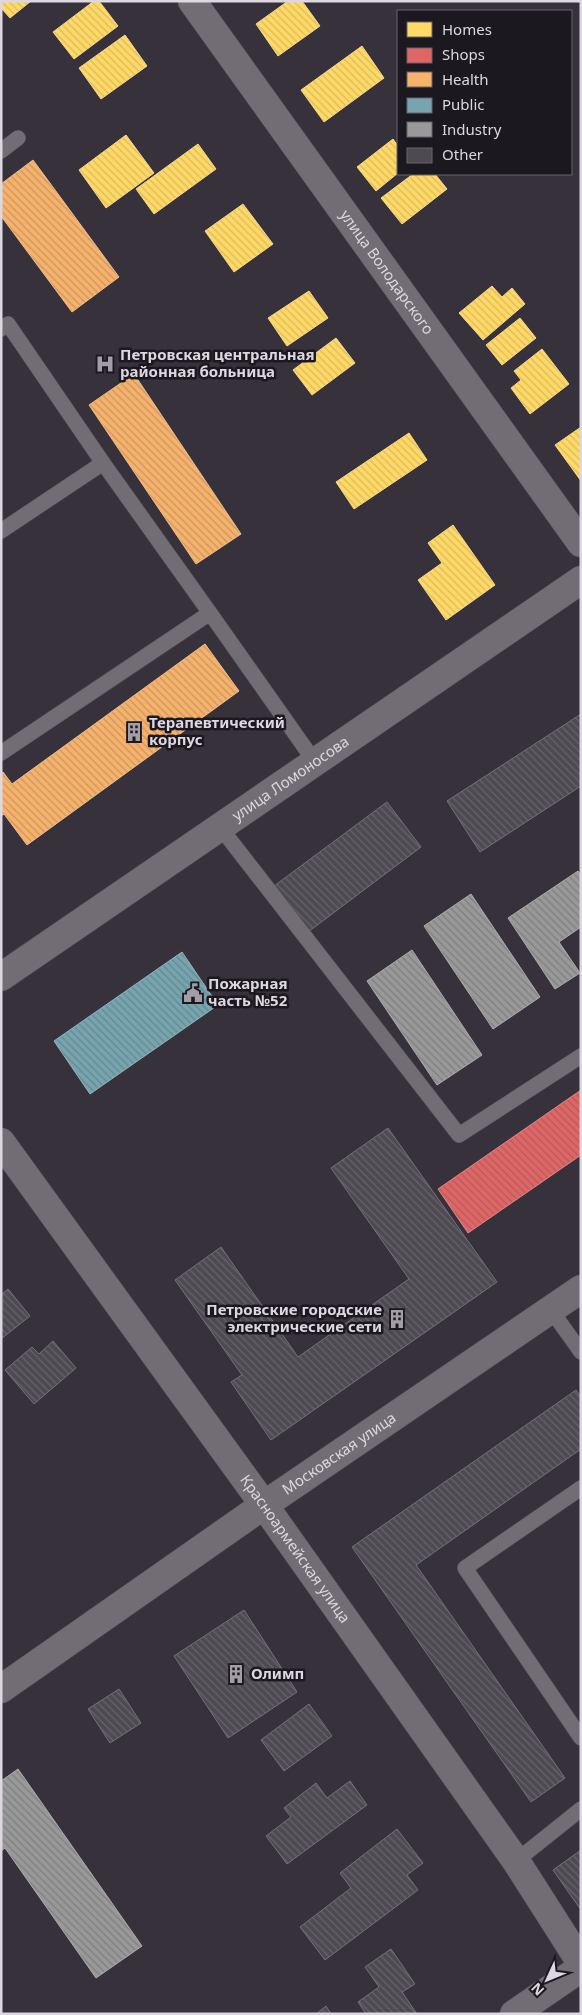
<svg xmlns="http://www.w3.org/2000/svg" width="582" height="2015" font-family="'Noto Sans',sans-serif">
<defs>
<pattern id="homes-back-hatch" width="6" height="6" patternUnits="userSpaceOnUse" patternTransform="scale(1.25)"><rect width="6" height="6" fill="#ffd966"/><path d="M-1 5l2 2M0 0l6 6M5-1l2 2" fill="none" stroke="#d9ba5f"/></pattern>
<pattern id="shops-back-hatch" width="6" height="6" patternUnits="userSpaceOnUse" patternTransform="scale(1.25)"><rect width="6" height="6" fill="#e06666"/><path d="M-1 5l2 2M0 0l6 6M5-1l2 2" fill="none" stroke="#b15b5c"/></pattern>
<pattern id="health-back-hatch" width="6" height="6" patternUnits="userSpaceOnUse" patternTransform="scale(1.25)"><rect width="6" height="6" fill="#f6b26b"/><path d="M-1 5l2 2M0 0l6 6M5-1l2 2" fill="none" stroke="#c99661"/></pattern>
<pattern id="public-back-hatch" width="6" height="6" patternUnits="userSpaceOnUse" patternTransform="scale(1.25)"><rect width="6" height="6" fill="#76a5af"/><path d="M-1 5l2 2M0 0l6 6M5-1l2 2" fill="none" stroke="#66878f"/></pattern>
<pattern id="industry-back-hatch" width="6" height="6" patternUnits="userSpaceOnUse" patternTransform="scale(1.25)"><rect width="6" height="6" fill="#999"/><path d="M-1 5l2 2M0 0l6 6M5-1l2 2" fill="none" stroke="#7f7e80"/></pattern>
<pattern id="building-back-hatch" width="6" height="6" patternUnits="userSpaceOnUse" patternTransform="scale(1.25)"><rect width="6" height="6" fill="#4e4a52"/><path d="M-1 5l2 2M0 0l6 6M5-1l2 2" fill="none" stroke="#67636b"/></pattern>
</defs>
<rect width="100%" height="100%" fill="#36313a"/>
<!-- homes -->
<path fill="url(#homes-back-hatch)" stroke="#f5d88b" d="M1 1H31L10 18 1 8Z
M94 1H99L118 26 74 59 53 32Z
M288 1H302L320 26 278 56 256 24Z
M125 35 147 66 101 99 79 68Z
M362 46 384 78 324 122 301 90Z
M126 135 154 173 106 208 79 170Z
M393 139 398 146V173L376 191 357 167Z
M198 144 216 169 154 214 136 189Z
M413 174H435L447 189 402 224 381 198Z
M243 204 273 244 234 272 205 231Z
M492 286 502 297 512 288 525 304 483 340 459 313Z
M309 291 328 318 287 346 268 318Z
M520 318 536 338 502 365 486 345Z
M336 338 355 363 312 395 293 370Z
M542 349 569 384 530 414 511 388 521 380 514 371Z
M581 427V481L555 445Z
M409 433 427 460 354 509 336 482Z
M453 525 495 585 446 620 418 580 442 563 428 543Z"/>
<!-- shops -->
<path fill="url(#shops-back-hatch)" stroke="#df888b" d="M581 1090V1155L468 1233 438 1189Z"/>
<!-- health -->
<path fill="url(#health-back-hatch)" stroke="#eebd8f" d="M33 160 119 277 72 312 1 216V184Z
M134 374 241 534 196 564 89 405Z
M205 644 239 691 27 845 4 814 1 816V774L3 772 12 784Z"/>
<!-- public -->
<path fill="url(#public-back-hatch)" stroke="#95b4be" d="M182 952 218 1005 90 1094 54 1041Z"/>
<!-- industry -->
<path fill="url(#industry-back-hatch)" stroke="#adacaf" d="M578 871 581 875V927L559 942 580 973 555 989 508 918Z
M471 894 540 997 493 1029 424 926Z
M412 950 482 1055 437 1085 367 981Z
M18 1769 142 1946 96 1978 5 1848 1 1851V1781Z"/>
<!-- building -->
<path fill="url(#building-back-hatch)" stroke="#757179" d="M581 714V786L480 852 447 801Z
M387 802 421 847 308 932 274 886Z
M388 1128 497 1282 271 1440 231 1382 242 1375 175 1280 221 1247 298 1357 409 1279 331 1168Z
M8 1289 30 1316 1 1339V1295Z
M53 1341 76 1368 34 1404 5 1370 32 1347 39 1354Z
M576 1390 581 1397V1449L416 1565 565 1778 531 1802 352 1547Z
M244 1610 297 1692 228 1738 174 1656Z
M119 1689 141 1723 110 1743 88 1709Z
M309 1704 332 1736 284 1771 261 1740Z
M350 1781 367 1805 287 1864 266 1836 291 1817 284 1808 316 1783 327 1798Z
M397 1829 423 1863 407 1875 418 1890 325 1960 300 1927 351 1888 340 1873Z
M581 1850V1910L553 1870Z
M391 1949 415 1984 402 1992 417 2014H366L358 2002 379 1987 365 1967Z
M326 2006 331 2014H316Z"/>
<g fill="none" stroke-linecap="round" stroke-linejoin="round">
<!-- lane casing -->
<g stroke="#534f58" stroke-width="16">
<path id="lane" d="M1 151 18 138
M1 329 8 324 103 463 1 531
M103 463 210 613
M1 753 210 613 315 762
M220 827 459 1135 581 1056
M551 1310 581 1352
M581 1488 465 1568 581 1738
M516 1861 581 1809"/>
</g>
<!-- street casing -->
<g stroke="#534f58" stroke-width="29">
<g id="street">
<path id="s1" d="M192 1 581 543"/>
<path id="s2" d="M1 977 581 580"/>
<path id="s3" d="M1 1142 264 1505 516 1861 581 1963"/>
<path id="s4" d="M1 1689 264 1505 581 1289"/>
<path d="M514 2014 581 1968"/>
</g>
</g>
<!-- lane -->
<use href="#lane" stroke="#726d75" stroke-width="15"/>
<!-- street -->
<use href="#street" stroke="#726d75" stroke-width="28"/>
</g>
<!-- icons -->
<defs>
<g id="hospital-bare" transform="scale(1.5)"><path d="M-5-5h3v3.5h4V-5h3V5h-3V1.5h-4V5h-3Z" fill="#a39da7" stroke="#1c181f" stroke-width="2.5" paint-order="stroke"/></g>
<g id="building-bare" transform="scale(1.5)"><path d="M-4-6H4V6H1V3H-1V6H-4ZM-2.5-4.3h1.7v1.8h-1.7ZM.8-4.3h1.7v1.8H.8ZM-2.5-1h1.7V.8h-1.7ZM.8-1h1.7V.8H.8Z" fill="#a39da7" stroke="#1c181f" stroke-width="2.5" paint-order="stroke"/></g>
<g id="civic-bare" transform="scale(1.5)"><path d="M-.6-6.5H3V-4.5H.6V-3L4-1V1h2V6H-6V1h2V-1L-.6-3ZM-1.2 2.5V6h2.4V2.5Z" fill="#a39da7" stroke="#1c181f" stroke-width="2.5" paint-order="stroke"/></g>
</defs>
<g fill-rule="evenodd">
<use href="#hospital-bare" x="105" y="364"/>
<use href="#building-bare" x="134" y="732"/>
<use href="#civic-bare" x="193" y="993"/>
<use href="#building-bare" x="397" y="1319"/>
<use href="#building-bare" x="236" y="1674"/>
</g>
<g text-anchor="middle" stroke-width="5" stroke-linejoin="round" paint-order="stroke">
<!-- street labels -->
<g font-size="15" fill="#ddd7e2" stroke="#1c181f">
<text dy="5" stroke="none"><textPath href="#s1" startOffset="334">улица Володарского</textPath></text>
<text dy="5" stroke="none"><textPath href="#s2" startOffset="351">улица Ломоносова</textPath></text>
<text dy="5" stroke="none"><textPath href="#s4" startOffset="412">Московская улица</textPath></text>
<text dy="5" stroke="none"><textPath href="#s3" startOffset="502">Красноармейская улица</textPath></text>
</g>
<!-- poi labels -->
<g font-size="15" font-weight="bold" fill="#ddd7e2" stroke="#1c181f" text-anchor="start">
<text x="120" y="360">Петровская центральная<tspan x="120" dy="17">районная больница</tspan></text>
<text x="149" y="728">Терапевтический<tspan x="149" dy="17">корпус</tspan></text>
<text x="208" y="989">Пожарная<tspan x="208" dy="17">часть №52</tspan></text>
<text x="382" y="1315" text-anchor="end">Петровские городские<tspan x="382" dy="17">электрические сети</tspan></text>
<text x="251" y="1679">Олимп</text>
</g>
</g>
<!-- border -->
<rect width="582" height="2015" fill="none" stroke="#ddd7e2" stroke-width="5"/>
<!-- legend -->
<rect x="397" y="10" width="175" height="165" fill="#1c181f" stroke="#69646d"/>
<rect x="407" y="22" width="25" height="15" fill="#ffd966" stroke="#69646d"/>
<text x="442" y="35" font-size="15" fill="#ddd7e2">Homes</text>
<rect x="407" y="48" width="25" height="15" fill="#e06666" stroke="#69646d"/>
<text x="442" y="60" font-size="15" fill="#ddd7e2">Shops</text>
<rect x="407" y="72" width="25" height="15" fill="#f6b26b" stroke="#69646d"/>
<text x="442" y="85" font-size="15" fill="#ddd7e2">Health</text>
<rect x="407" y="98" width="25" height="15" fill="#76a5af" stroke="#69646d"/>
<text x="442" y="110" font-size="15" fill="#ddd7e2">Public</text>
<rect x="407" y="122" width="25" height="15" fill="#999999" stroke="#69646d"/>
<text x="442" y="135" font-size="15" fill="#ddd7e2">Industry</text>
<rect x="407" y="148" width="25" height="15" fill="#4e4a52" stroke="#69646d"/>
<text x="442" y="160" font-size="15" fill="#ddd7e2">Other</text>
<!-- north arrow -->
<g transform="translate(547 1980) rotate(226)" stroke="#1c181f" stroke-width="4" paint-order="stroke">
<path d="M0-4L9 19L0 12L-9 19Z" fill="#ddd7e2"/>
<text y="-8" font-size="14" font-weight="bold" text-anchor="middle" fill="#ddd7e2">N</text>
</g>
</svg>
